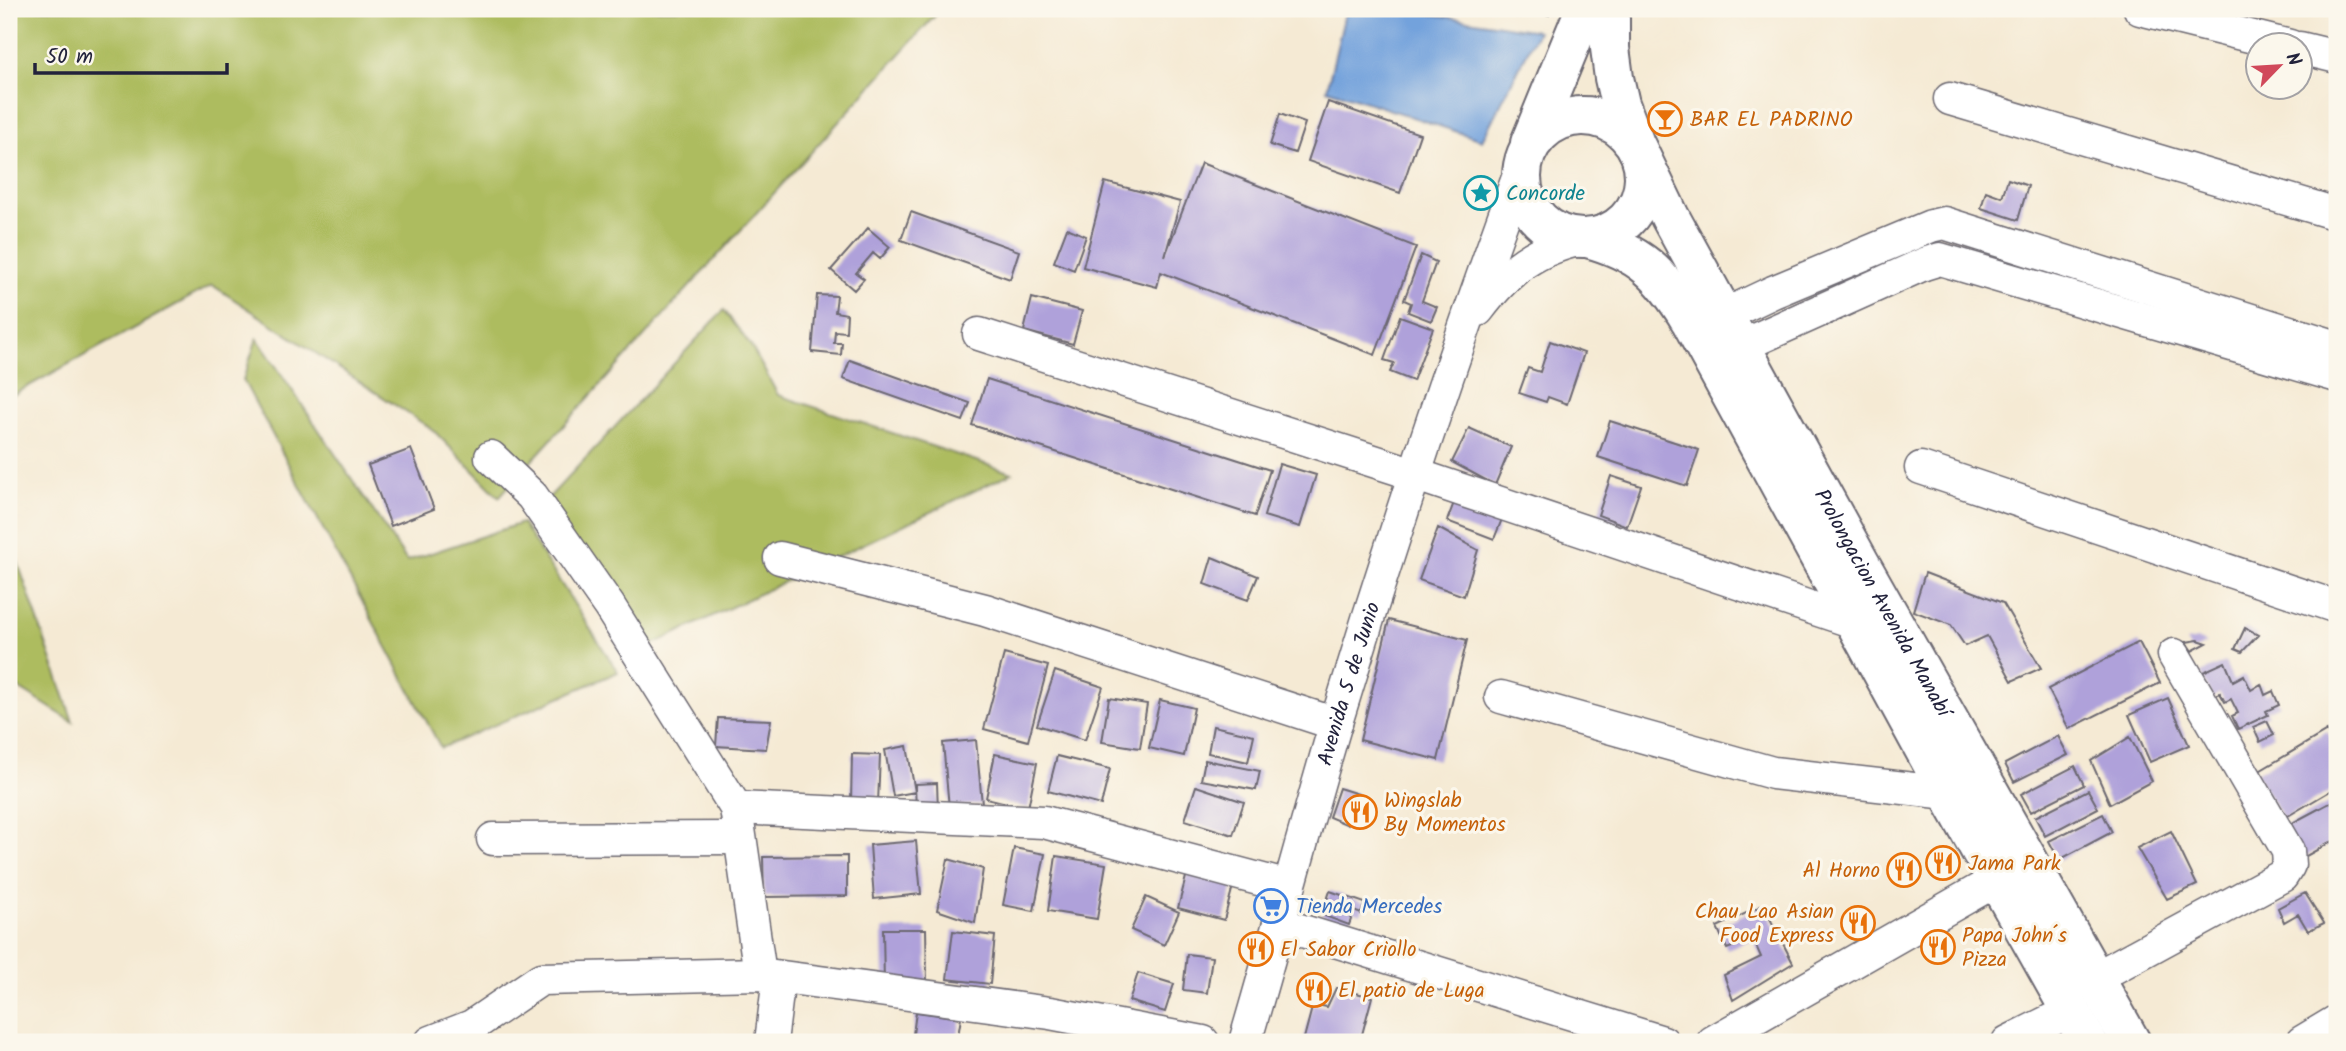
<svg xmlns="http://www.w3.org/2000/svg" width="2346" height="1051" font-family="Kalam,sans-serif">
<rect width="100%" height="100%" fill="#fbf7ec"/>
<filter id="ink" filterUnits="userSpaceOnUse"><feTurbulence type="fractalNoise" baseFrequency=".0143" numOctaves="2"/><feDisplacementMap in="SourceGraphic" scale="14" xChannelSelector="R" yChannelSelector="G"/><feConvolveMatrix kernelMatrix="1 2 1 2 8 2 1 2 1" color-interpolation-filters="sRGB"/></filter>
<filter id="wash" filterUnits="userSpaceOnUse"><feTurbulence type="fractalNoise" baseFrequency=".00686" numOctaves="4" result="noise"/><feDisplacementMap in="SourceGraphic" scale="28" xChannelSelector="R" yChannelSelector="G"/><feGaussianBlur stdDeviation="1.57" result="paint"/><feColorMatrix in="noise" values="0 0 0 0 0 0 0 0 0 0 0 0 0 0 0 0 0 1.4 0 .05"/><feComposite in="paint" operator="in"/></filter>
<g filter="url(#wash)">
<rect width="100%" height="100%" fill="#f5ead4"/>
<!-- green -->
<path fill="#adbc5f" stroke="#686f4d" stroke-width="2" d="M9 9H941L499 497 433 430 212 285 9 397Z
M724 310 751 346 778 395 1012 473 650 646 541 506Z
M257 338 407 561 522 523 618 672 441 748 243 380Z
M9 537 73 722 9 682Z"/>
<!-- water -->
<path fill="#73a2dc" stroke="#4a628c" stroke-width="2" d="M1346 9H1399L1538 31 1482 140 1327 89Z"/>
<g id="blocks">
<!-- building -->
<path fill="#afa1da" d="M1530 9H1552L1549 15Z
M1328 102 1420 134 1400 193 1308 161Z
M1280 114 1305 123 1295 153 1270 145Z
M1201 163 1416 247 1375 355 1161 272 1157 287 1083 267 1105 182 1180 202 1165 256Z
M2008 179 2028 186 2018 220 1981 208 1986 191 2002 197Z
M911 212 1019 251 1010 279 901 240Z
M868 228 890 247 880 259 873 253 856 273 864 279 854 290 831 270Z
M1067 228 1086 236 1074 270 1054 262Z
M1421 255 1436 262 1422 301 1437 307 1431 321 1408 312 1411 303 1404 300Z
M817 295 837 296 835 312 847 314 846 332 835 331 834 343H842L841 355 812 352Z
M1032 298 1082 311 1073 344 1024 331Z
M1400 316 1433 328 1413 381 1390 372 1394 363 1384 360Z
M1550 341 1584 353 1567 404 1548 397 1546 402 1519 393 1528 368 1540 372Z
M850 360 970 403 963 421 843 379Z
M987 379 1270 470 1255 516 972 425Z
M1610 421 1699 450 1687 486 1598 457Z
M1469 428 1511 447 1495 485 1452 462Z
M411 449 434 509 391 526 368 465Z
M1279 464 1316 475 1300 527 1264 516Z
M1611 476 1641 486 1627 526 1598 515Z
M1455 500 1502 519 1494 539 1447 521Z
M1438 528 1478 550 1464 596 1419 580Z
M1212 557 1258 576 1248 600 1204 584Z
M1925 573 2003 603 2041 668 2012 681 1987 636 1965 646 1951 625 1913 611Z
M1389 620 1467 640 1438 760 1360 740Z
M2245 628 2258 635 2242 652 2235 649Z
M2198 640 2207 643 2192 651 2186 642Z
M2139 642 2160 683 2069 729 2048 689Z
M1004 654 1048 666 1028 741 984 729Z
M2225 662 2233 681 2244 675 2251 690 2261 684 2265 695 2273 691 2279 705 2266 711 2268 715 2238 729 2232 716 2238 713 2231 699 2225 702 2220 693 2212 698 2201 673Z
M1055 671 1103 687 1085 740 1037 725Z
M1109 698 1147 704 1140 748 1102 742Z
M2168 698 2189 745 2150 762 2129 715Z
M1160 700 1194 708 1184 756 1149 748Z
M718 718 771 720 766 749 716 746Z
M2267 721 2274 735 2260 742 2253 727Z
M1213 726 1254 735 1248 762 1208 753Z
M2327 731 2337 749V787L2283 819 2256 773Z
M2058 736 2068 755 2014 782 2005 764Z
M2130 737 2152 781 2110 804 2091 761Z
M976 740 982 804 949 807 943 743Z
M907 746 915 792 893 796 885 750Z
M852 754 880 755 878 803H851Z
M995 754 1037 763 1028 808 986 798Z
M1057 756 1110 769 1101 805 1048 791Z
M1205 760 1260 771 1256 790 1201 780Z
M2075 766 2084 785 2031 812 2021 794Z
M937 783 938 810 916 811 915 784Z
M1196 786 1244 802 1233 835 1185 820Z
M1339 788 1358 794 1348 825 1329 817Z
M2088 790 2098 808 2045 836 2035 817Z
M2337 799V839L2297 861 2281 829Z
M2103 814 2112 832 2059 860 2049 841Z
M2171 831 2197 885 2167 899 2137 848Z
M916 841 921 894 874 899 870 845Z
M1014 848 1045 854 1034 911 1003 905Z
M847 856V896L764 897 763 857Z
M1056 856 1106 864 1097 919 1048 911Z
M948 859 983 869 975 923 937 910Z
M1187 873 1233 886 1224 920 1178 908Z
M1330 891 1365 903 1361 914 1354 911 1349 925 1322 915Z
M2305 893 2324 923 2308 931 2298 914 2284 922 2278 908Z
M1146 897 1179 912 1164 945 1131 930Z
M1763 905 1793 963 1733 1000 1724 975 1761 957 1753 939 1727 949 1717 927Z
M883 929H926L927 983 884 984Z
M953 931 995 936 990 984 947 979Z
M1187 954 1212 957 1207 993 1183 990Z
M1138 973 1174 984 1165 1012 1129 1001Z
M1336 988 1372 997 1360 1042H1303L1313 1004 1327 1007Z
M916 1012 961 1018 957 1042H912Z"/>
</g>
</g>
<g filter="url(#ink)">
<use href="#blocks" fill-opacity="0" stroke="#6c6871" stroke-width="2"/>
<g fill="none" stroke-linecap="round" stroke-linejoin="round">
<!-- minor casing -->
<g stroke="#6c6871" stroke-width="35">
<g id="minor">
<path d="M2140 9 2290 46"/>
<path d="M2300 48 2337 57"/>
<path d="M1950 99 2337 214"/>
<path d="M1478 310C1509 269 1535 248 1587 238"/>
<path d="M1703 325 1773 292 1931 226 1944 223 2337 347"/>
<path d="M979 334 1414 474 1854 622"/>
<path d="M1721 355 1924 264 1940 259 2337 376"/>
<path d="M491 457 532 496 609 606 736 808 760 974"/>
<path d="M1921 468 2337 607"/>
<path d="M780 558 985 610 1336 724"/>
<path d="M1501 697 1773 773 1948 793 1966 787"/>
<path d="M736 808 1044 822 1289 887"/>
<path d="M493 839 739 838"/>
<path d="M1280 924 1663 1042"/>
<path d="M2095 978 2282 876 2289 865 2288 851 2174 655"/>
<path d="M431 1042 472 1026 541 979 760 974 1050 1013 1203 1042"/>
<path d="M771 1042 779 977"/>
<path id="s1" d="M1245 1042C1276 937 1304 831 1335 726 1392 537 1455 349 1523 164"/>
<path d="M1713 1042 2016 869"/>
<path d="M2008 1042 2070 1011"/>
<path d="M2302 1042 2337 1021"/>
</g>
</g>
<!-- major casing -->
<g stroke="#6c6871" stroke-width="42">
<g id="major">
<path id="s2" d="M1610 9V48L1614 78 1620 104 1635 144 1670 217 1860 563 2131 1042"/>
<circle cx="1583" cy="177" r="61"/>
<path d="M1530 143 1585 9"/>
<path d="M1587 238C1640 252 1662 274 1690 320L1948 793 2088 1042"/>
</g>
</g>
<!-- minor -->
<use href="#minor" stroke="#fff" stroke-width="32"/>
<!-- major -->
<use href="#major" stroke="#fff" stroke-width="38"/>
</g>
</g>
<!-- icons -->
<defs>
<g id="bar-ring" transform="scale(1.75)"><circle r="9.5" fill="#fbf7ec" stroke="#e8710a" stroke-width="1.5"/><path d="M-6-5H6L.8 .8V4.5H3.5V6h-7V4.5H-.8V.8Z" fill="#e8710a"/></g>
<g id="sight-ring" transform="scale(1.75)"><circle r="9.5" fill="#fbf7ec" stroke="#0f9aa8" stroke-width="1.5"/><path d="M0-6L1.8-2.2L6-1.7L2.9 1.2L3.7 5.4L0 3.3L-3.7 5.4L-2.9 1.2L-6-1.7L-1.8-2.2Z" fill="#0f9aa8"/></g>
<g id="restaurant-ring" transform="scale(1.75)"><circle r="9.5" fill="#fbf7ec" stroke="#e8710a" stroke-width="1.5"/><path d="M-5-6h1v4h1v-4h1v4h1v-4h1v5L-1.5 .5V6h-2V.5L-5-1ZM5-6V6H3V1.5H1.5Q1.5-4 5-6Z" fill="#e8710a"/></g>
<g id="supermarket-ring" transform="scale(1.75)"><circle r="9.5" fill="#fbf7ec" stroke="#3f7fe0" stroke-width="1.5"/><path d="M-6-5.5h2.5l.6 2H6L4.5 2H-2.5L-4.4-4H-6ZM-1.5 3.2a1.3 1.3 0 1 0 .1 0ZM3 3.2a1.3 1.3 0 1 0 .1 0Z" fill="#3f7fe0"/></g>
</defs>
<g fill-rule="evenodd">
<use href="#bar-ring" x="1665" y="119"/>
<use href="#sight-ring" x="1481" y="193"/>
<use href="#restaurant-ring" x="1360" y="812"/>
<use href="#restaurant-ring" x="1943" y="863"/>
<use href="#restaurant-ring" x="1904" y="870"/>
<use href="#supermarket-ring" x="1271" y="906"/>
<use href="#restaurant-ring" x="1858" y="923"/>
<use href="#restaurant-ring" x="1938" y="947"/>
<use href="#restaurant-ring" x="1256" y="949"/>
<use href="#restaurant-ring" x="1314" y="990"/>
</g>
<g text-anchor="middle" stroke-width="6" stroke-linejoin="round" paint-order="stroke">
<!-- food labels -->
<g font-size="21" fill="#c56008" stroke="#fbf7ec" text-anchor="start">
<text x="1690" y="126">BAR EL PADRINO</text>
<text x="1384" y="807">Wingslab<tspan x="1384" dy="24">By Momentos</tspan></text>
<text x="1968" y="870">Jama Park</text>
<text x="1880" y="877" text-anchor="end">Al Horno</text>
<text x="1834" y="918" text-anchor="end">Chau Lao Asian<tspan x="1834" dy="24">Food Express</tspan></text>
<text x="1962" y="942">Papa John´s<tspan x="1962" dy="24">Pizza</tspan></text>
<text x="1280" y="956">El Sabor Criollo</text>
<text x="1338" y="997">El patio de Luga</text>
</g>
<!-- culture labels -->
<g font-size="21" fill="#0d838f" stroke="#fbf7ec" text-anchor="start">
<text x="1506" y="200">Concorde</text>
</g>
<!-- street labels -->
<g font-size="21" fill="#22223b" stroke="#fbf7ec">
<text dy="7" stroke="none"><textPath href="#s2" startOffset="660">Prolongacion Avenida Manabí</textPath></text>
<text dy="7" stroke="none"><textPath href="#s1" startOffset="373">Avenida 5 de Junio</textPath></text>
</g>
<!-- shop labels -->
<g font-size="21" fill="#366cbe" stroke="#fbf7ec" text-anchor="start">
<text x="1296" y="913">Tienda Mercedes</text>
</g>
</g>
<!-- margin -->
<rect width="2346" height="1051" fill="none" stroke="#fbf7ec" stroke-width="35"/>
<!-- north arrow -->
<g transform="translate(2279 66) rotate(65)"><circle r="33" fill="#fbf7ec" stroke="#a4a2a5" stroke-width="2"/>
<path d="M0-5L12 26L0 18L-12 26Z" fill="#d1495b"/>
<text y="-10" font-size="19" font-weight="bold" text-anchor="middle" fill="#22223b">N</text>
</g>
<!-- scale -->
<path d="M35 63v10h192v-10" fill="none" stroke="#22223b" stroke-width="3.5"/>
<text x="46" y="63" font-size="21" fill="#22223b" stroke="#fbf7ec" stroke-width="5" paint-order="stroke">50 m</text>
</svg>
